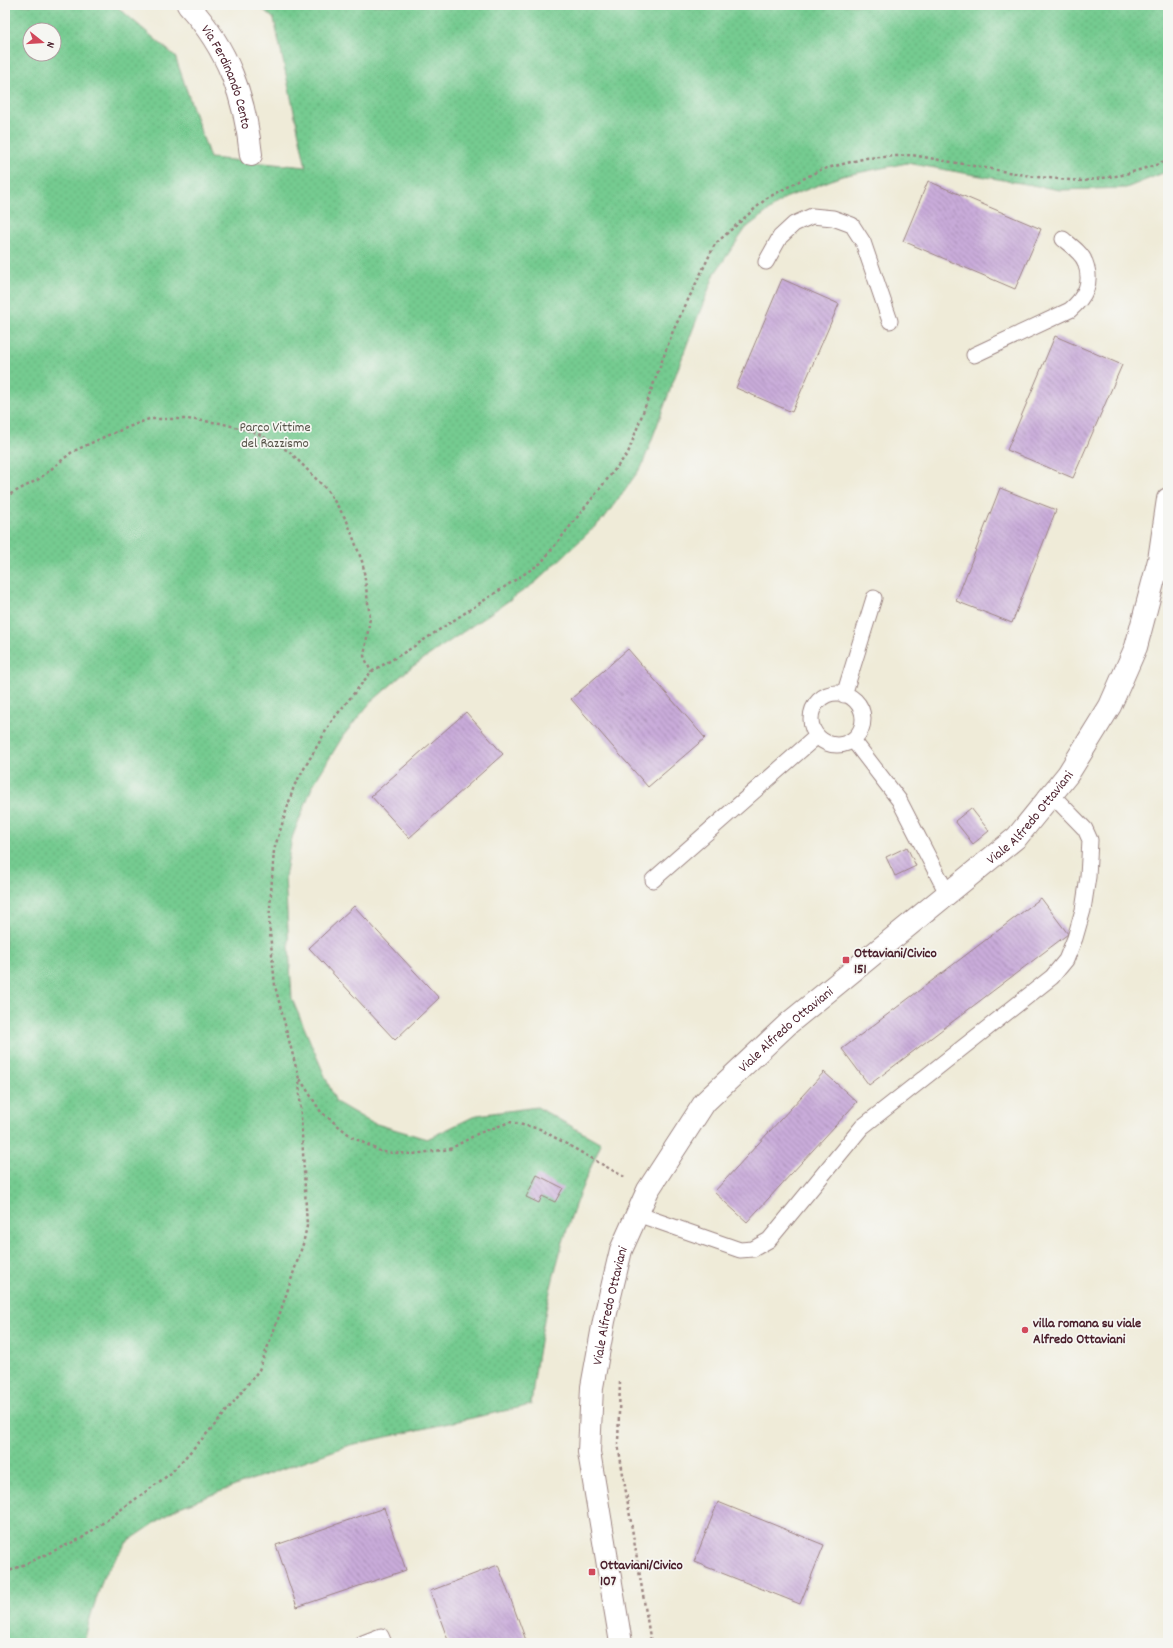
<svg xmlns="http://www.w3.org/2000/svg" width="1173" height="1648" font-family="Dekko,sans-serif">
<defs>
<pattern id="park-dots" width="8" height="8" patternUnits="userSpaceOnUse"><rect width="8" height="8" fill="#74cb90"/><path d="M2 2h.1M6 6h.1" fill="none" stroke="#66ae7c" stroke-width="1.8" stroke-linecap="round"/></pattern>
<pattern id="building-back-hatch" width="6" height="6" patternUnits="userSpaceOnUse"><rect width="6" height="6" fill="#c9acda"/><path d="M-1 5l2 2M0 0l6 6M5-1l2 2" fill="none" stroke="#a58bb1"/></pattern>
</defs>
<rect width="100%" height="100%" fill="#f6f6f2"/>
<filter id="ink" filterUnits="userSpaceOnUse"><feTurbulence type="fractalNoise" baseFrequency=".025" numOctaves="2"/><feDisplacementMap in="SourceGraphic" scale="8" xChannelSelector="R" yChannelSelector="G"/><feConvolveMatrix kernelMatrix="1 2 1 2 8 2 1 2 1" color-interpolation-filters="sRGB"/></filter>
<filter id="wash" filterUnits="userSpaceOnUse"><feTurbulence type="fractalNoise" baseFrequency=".012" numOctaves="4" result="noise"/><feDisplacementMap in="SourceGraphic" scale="16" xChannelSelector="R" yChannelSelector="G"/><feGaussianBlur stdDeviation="0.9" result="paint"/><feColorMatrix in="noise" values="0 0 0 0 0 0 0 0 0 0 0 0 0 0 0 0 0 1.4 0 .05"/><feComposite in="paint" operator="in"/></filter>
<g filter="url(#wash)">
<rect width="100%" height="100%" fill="#efebd8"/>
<!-- park -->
<path fill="url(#park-dots)" stroke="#5f755e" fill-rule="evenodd" d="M5 5H115L175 56 210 158 306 167 274 19 258 5H1168V171L1126 188 1060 190 907 163 842 176 785 198 746 228 715 273 686 347 642 466 605 517 536 582 409 669 370 703 343 736 313 785 292 838 285 877 292 999 336 1102 370 1122 427 1139 477 1115 537 1107 601 1143C591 1168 578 1194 570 1220 550 1280 538 1342 531 1405L350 1445 251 1480 177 1508 127 1542 104 1575 90 1618 84 1643H5ZM30 30H54V54H30Z"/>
<g id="blocks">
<!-- building -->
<path fill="url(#building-back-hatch)" d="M928 181 1041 229 1015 289 903 241Z
M782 279 839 304 792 412 736 388Z
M1055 336 1122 365 1073 478 1007 450Z
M1000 488 1056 510 1012 623 956 601Z
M628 649 705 738 648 787 571 699Z
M466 712 503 754 409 838 371 796Z
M971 808 989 831 973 844 955 821Z
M907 847 916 866 895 876 886 857Z
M1041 898 1068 934 869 1085 842 1049Z
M354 906 439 998 395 1040 309 948Z
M824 1072 857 1102 747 1222 714 1192Z
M537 1175 563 1188 555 1202 542 1196 539 1203 526 1197Z
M718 1502 824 1545 800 1604 694 1562Z
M384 1508 406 1570 297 1607 276 1545Z
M498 1565 527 1643H449L430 1591Z"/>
</g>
</g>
<g filter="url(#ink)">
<use href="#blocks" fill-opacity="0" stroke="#9c8582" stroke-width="1"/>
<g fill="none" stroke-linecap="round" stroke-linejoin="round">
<!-- lane casing -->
<g stroke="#9c8582" stroke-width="17">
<path id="lane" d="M766 262 780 237 794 224 812 216 833 218 852 225 863 242 890 321
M974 355 1070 310C1085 297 1093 283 1085 262 1082 253 1070 245 1063 239
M811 719a26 26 0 1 1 52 0a26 26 0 1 1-52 0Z
M844 695 874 598
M853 740 899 800 948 895
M653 880 817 736
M637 1214 740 1250 753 1249 769 1240 862 1127 1052 977 1066 960 1075 938 1083 910 1088 877 1090 840 1085 829 1051 794
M363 1643 381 1636 384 1643"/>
</g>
<!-- street casing -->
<g stroke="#9c8582" stroke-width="24">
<g id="street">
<path id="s1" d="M188 5C228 49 245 97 251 155"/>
<path id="s2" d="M621 1643 589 1452 592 1387 604 1321 621 1250 648 1190 705 1102 789 1023 1017 837 1068 774 1110 706 1136 647 1159 560 1168 499"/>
</g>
</g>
<!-- path -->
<path stroke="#9c8582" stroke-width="2.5" stroke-dasharray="3 3" stroke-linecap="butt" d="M5 171 8 181 5 227
M5 497 39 479 72 452 106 436 149 419H187L220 423 257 433 290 452 328 491 347 521 363 564 370 618 364 656 371 672
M300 1079 321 1112 352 1137 382 1152 413 1154 450 1149 479 1133 510 1122 540 1129 626 1178
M620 1382 618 1444 651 1643
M5 1573 82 1538 170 1474 221 1418 259 1370 278 1319 303 1244 307 1226 299 1079 275 986 269 922 274 850 294 786 331 722 371 672 410 649 541 563 628 453 673 331 715 244 767 198 820 170 866 158 912 155 1036 177 1083 181 1122 175 1159 164 1168 158"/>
<!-- lane -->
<use href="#lane" stroke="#fff" stroke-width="15"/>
<!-- street -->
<use href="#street" stroke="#fff" stroke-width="22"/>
</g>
</g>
<!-- markers -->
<g fill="#d1495b" stroke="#f6f6f2" stroke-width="1.5">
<rect x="842" y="956" width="8" height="8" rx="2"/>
<circle cx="1025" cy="1330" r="4"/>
<rect x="588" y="1568" width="8" height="8" rx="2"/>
</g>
<g text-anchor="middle" stroke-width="3.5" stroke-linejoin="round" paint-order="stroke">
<!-- street labels -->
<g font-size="14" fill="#4a1f2b" stroke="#f6f6f2">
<text dy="5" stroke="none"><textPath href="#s1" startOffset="83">Via Ferdinando Cento</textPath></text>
<text dy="5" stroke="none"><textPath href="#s2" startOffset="1002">Viale Alfredo Ottaviani</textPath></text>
<text dy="5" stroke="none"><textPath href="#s2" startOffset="678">Viale Alfredo Ottaviani</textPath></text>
<text dy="5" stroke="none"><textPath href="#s2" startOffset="342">Viale Alfredo Ottaviani</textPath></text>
</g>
<!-- park labels -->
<g font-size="14" fill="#575349" stroke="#f6f6f2">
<text x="275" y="431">Parco Vittime<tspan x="275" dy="16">del Razzismo</tspan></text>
</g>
<!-- poi labels -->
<g font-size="14" font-weight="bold" fill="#4a1f2b" stroke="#f6f6f2" text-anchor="start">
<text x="854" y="957">Ottaviani/Civico<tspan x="854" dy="16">151</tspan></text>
<text x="1033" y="1327">villa romana su viale<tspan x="1033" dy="16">Alfredo Ottaviani</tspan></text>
<text x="600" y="1569">Ottaviani/Civico<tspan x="600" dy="16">107</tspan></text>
</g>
</g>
<!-- margin -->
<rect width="1173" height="1648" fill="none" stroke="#f6f6f2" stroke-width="20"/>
<!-- north arrow -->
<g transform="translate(42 42) rotate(107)"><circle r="19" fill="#f6f6f2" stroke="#b1a0a2"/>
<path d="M0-3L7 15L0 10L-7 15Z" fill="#d1495b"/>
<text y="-6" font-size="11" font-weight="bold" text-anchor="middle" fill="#4a1f2b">N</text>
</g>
</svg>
